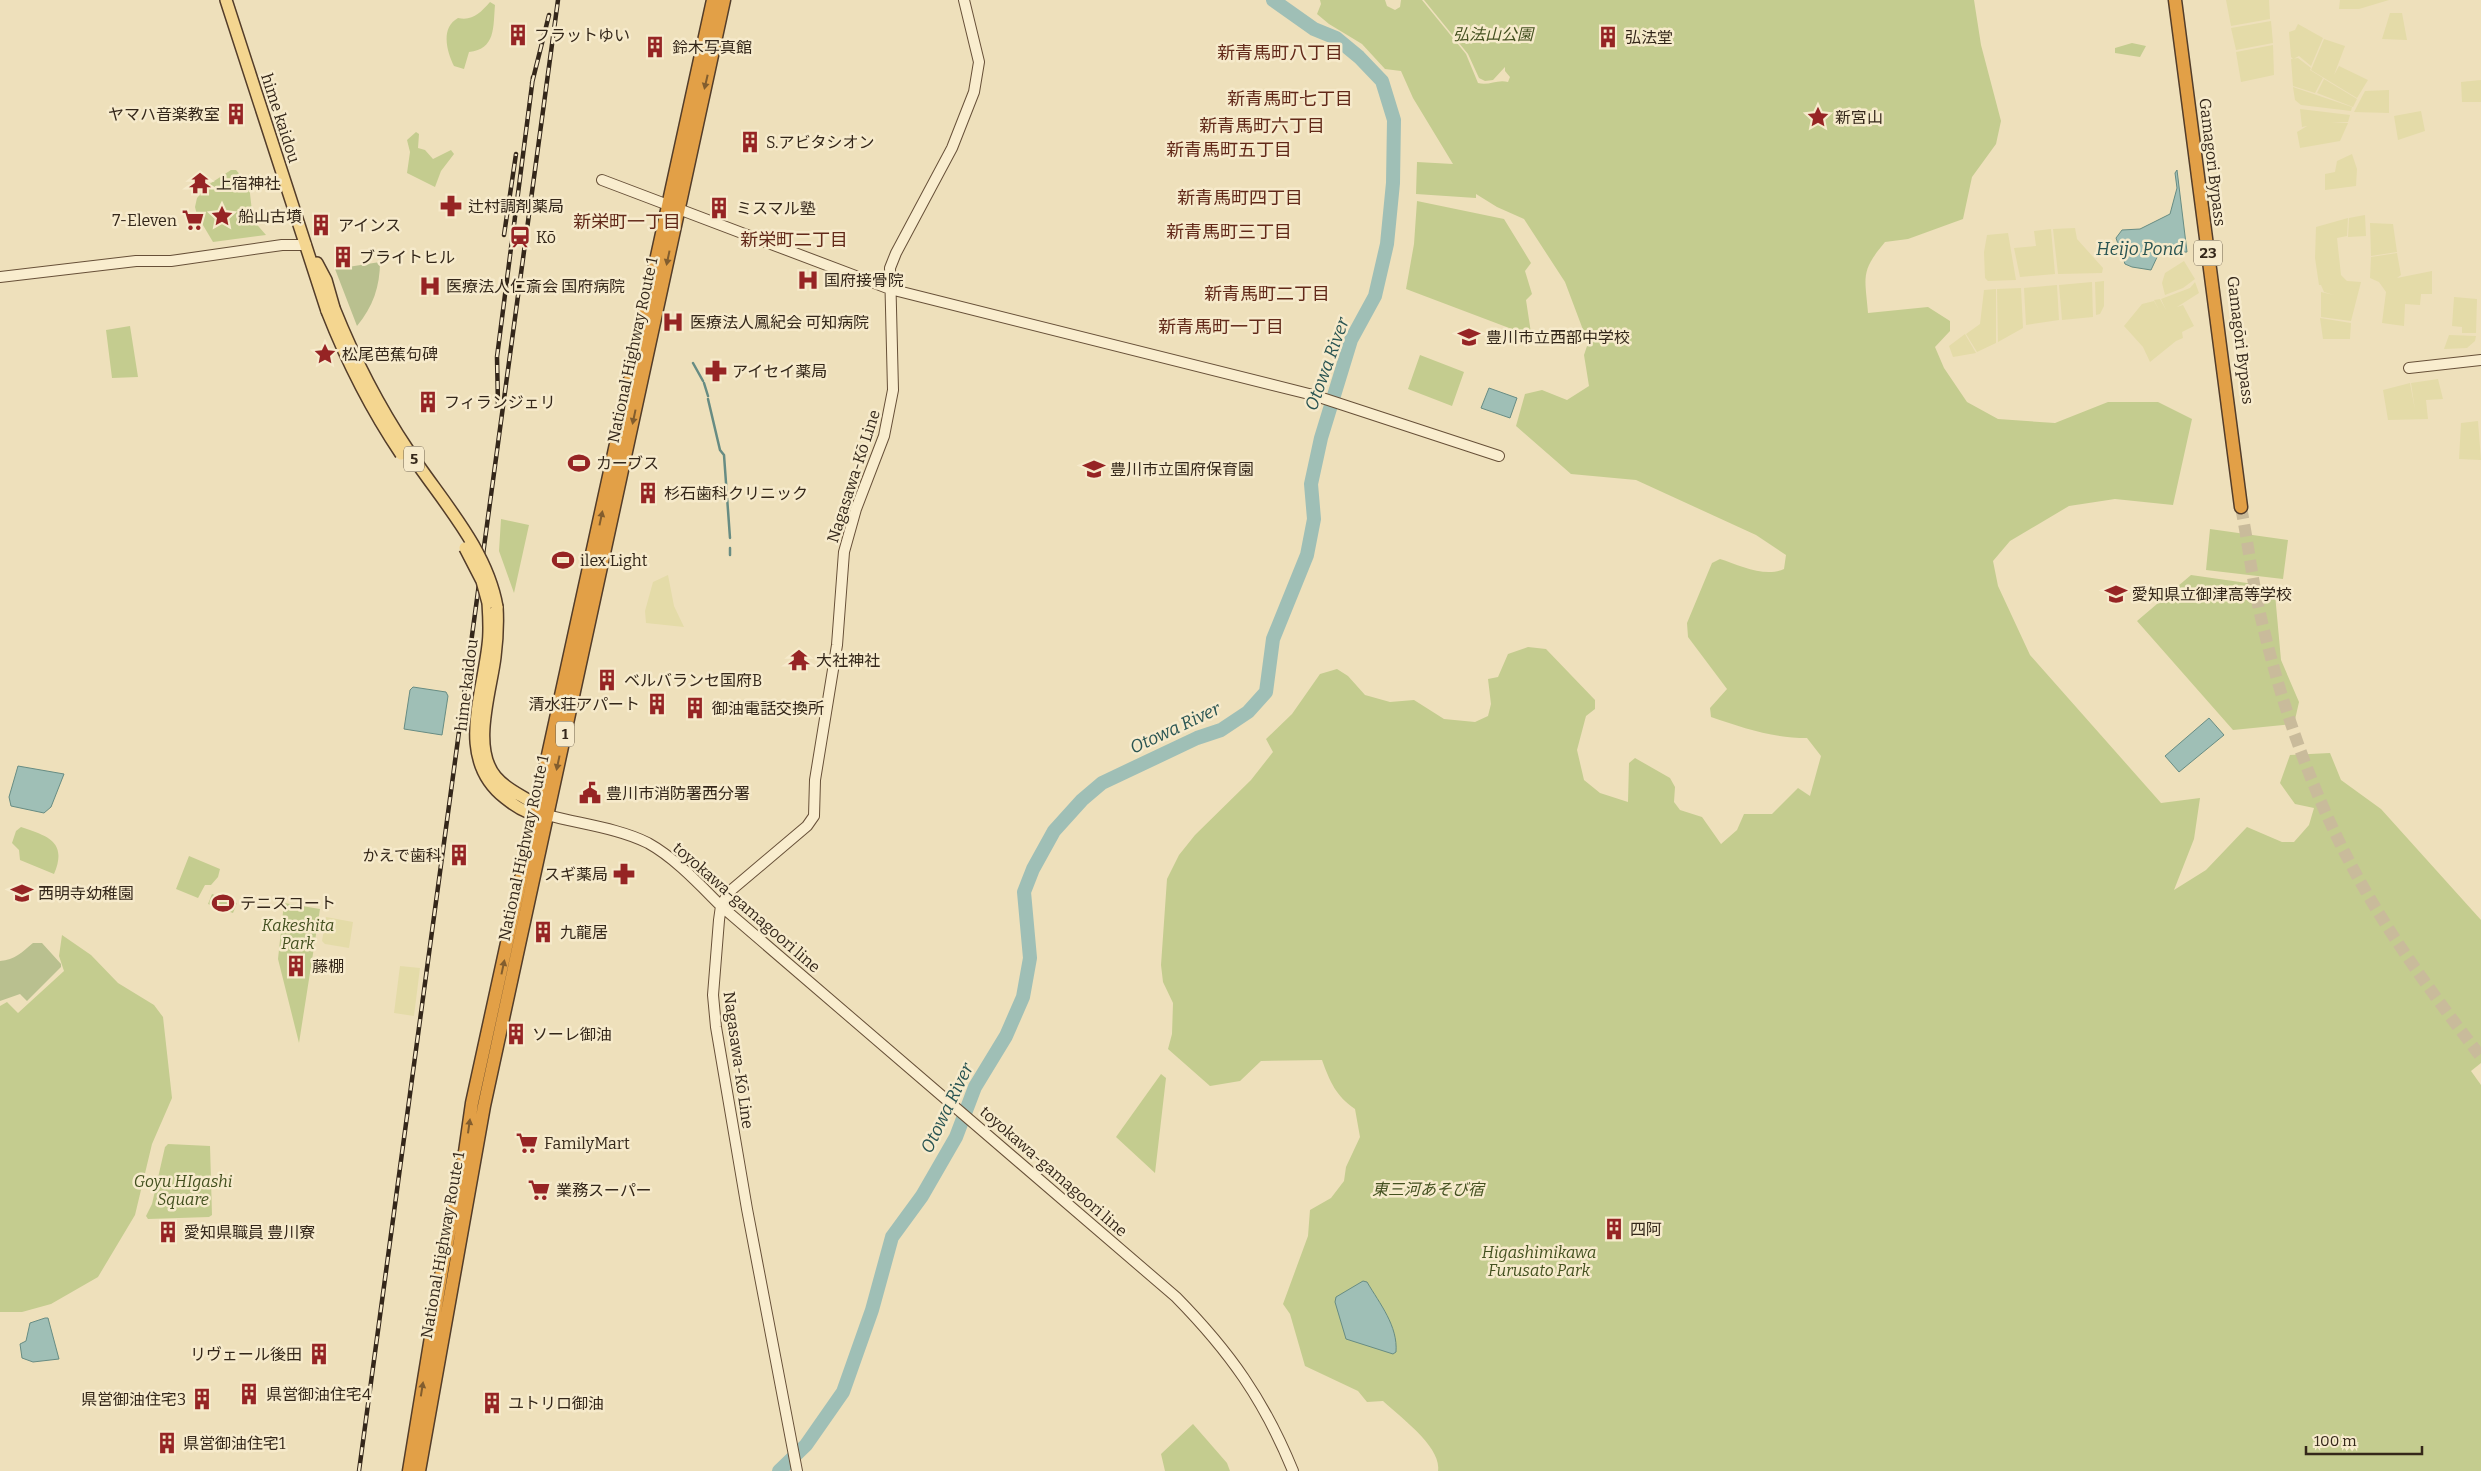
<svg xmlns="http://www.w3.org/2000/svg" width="2481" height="1471" font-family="Bitter,'Noto Sans JP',serif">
<rect width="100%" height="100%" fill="#eee0bb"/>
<!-- farmland -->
<path fill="#e4dba8" d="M2226 0H2269L2270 19 2231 26Z
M2340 0H2389L2359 9H2339Z
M2390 13H2402L2407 40 2382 39Z
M2271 21 2273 43 2236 50 2231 28Z
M2298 24 2323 38 2311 66 2299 56 2293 59 2291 57 2289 32 2295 30Z
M2324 39 2345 46 2334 75 2339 66 2368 80 2357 98 2311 70Z
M2273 45 2274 75 2241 82 2236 52Z
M2298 58 2311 68 2310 70 2323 78 2315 93 2293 86 2291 59Z
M2324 79 2357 99 2353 107 2317 93Z
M2481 80V102H2462L2461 82Z
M2293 87 2352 107 2351 111 2301 105 2295 100Z
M2389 90V113L2354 112 2365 91Z
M2300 109 2350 115 2348 122 2331 123H2348L2340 141 2300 148 2297 132 2307 126 2302 127Z
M2421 111 2425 131 2398 140 2394 116Z
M2352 154 2357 169 2356 186 2325 190V174L2335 172 2337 161Z
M2365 215 2366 236 2348 237 2349 218Z
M2348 218 2347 236 2337 238 2341 275 2347 281 2361 282 2351 321 2321 317V292L2334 295 2324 292 2321 285H2319L2315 258 2316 227Z
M2370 223 2393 224 2397 252 2371 256Z
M2075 228 2077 239 2103 268 2102 273 2058 274 2053 229Z
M2051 229 2055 274 2020 277 2014 248 2036 246 2034 231Z
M2008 233 2016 280 1988 281 1985 278 1984 252 1987 235Z
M2397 253 2401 275 2397 278 2432 271V294H2421L2420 305 2405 304 2404 326 2382 323 2386 292 2379 282 2370 278 2371 257Z
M2184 261 2195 279 2183 288 2165 295 2162 283 2165 273Z
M2104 281V306L2100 314 2096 315 2095 282Z
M2092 282 2093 317 2062 320 2059 285Z
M2195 282 2199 293 2177 307 2183 305 2194 326 2182 332 2183 338 2176 341 2150 362 2143 347 2124 326 2142 304 2154 301 2159 310 2154 300 2160 299 2166 310 2161 299 2190 288Z
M2057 285 2059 320 2026 325 2024 288Z
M2021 288 2023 328 1998 342 1997 289Z
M1996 289V343L1977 352 1966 334 1980 324 1984 290Z
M2454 297 2477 299 2476 333H2462V327L2452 326Z
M2320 318 2351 323 2350 339H2323Z
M1965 334 1976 353 1953 357 1949 346Z
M2449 335 2476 336 2475 341 2467 348 2444 349Z
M2438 379 2443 399 2426 400 2428 419 2388 420 2383 390 2410 383 2415 410 2411 383Z
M2478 421 2481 460 2459 459 2461 423Z
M668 575 674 606 684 627 646 623 645 611 653 582Z
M326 917 353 922 349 948 325 944 322 941Z
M400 966 420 968 414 1016 394 1013Z"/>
<!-- green -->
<path fill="#c4cc8f" d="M1320 0H1385L1387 6 1395 10 1400 7 1401 0H1422L1466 54 1478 83C1489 86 1497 79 1508 82L1510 77 1505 71V67L1493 80 1485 81 1479 78 1468 54 1424 0H1974L1981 45 2001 121 1996 144 1972 177 1963 219 1908 239 1885 242C1860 272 1865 276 1868 313L1928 307 1950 321V331L1935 347 1944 368 1967 402 1998 419 2055 423 2108 402H2158L2192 419 2173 505 2115 499 2069 506 2010 541 1993 561 1998 586 2030 655 2161 803 2200 798 2194 839 2174 890 2206 870 2247 827 2282 842H2294L2309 825 2314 808 2295 804 2280 783 2290 755 2330 753 2341 780 2381 809 2481 920V1063L2471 1071 2481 1085V1471H1438C1442 1447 1400 1417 1383 1401L1367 1402 1358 1391 1305 1366 1290 1314 1283 1304 1308 1236 1310 1210 1331 1198 1344 1181 1346 1167 1360 1137 1355 1109C1336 1096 1330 1082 1322 1060L1261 1061 1240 1081 1210 1086 1168 1049 1172 1034 1173 1003 1163 982 1161 965 1167 879 1179 855 1195 835 1251 780 1273 752 1266 739 1292 714 1320 674 1337 669 1348 676 1365 695 1390 702 1414 700 1444 719 1475 722 1488 716 1491 704 1488 679 1498 677 1508 654 1528 647 1546 649 1595 700V709L1586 716 1577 750 1584 780 1600 793 1628 802 1629 763 1635 758 1670 778 1675 787 1674 802 1680 810 1702 817 1721 844 1737 830 1744 814H1772L1798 788 1810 796 1821 756 1807 738C1773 738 1743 728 1711 717L1710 708 1727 689 1688 637 1687 623 1712 563 1720 559C1739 565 1765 578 1784 569L1786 555 1756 535 1636 480 1571 474 1516 426 1525 394 1542 390 1567 400 1589 386 1584 355 1588 343 1565 282 1524 219 1497 207 1476 194V198L1416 194 1417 162 1453 164 1413 98 1401 71 1385 69 1362 44 1329 24 1317 14 1321 4Z
M490 2 495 5C493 27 496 49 469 52L464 69 454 66C447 52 440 28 458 18 473 21 480 13 490 2Z
M2132 43 2146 46 2140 57 2115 53V48Z
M416 132 419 134 418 148 425 150 433 159 451 150 454 154 441 171 435 187 407 173 410 152 407 140Z
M231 170H236L249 185 253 220 266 235 213 242 197 215 195 207 197 198 208 185Z
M1417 201 1504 219 1531 263 1525 271 1532 294 1526 300 1531 333 1525 334 1406 289 1414 244Z
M130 326 138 377 112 378 106 330Z
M1420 355 1464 372 1452 406 1408 389Z
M501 519 529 525 514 593 499 551Z
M2210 529 2288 540 2283 579 2206 570Z
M2191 575 2268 586 2275 594 2281 660 2299 702 2294 724 2233 730 2137 621Z
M21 827C47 836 68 841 54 874L20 860 19 850 12 843 16 831Z
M189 856 220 869 218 877 211 885H205L198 898 176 889Z
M212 894 237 903 233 913 208 904Z
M284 903 320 909 299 1043 278 959Z
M62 935 91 955 118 983 154 1005 163 1017 172 1098 152 1144 135 1215 98 1277 51 1304 22 1312H0V1006L7 1002 18 1013 64 971 59 956Z
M1161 1074 1166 1078 1155 1173 1116 1137Z
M168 1144 210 1146 212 1215 209 1217 148 1219 146 1216 152 1204 165 1147Z
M1193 1424 1227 1463 1230 1471H1165L1161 1454Z"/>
<!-- cemetery -->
<path fill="#b9c08f" d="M380 262C380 286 373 307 357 326L335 269Z
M33 943H42L61 964V967L27 1001 20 994 0 1001V961C15 960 22 952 33 943Z"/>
<!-- water -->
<path fill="#9fbfb6" stroke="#678c83" d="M2177 170 2187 252 2159 253 2151 270 2132 267 2125 264 2116 238 2122 230 2140 229 2170 214 2177 188 2175 173Z
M1489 388 1517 398 1510 418 1481 408Z
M413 687 446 692 448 696 442 735 404 729 410 690Z
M2209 718 2224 735 2179 772 2165 756Z
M18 766 64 774 51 807 44 813 11 806 9 797Z
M1363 1281 1367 1282C1380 1304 1398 1326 1396 1352L1393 1354 1346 1339 1335 1302 1336 1297Z
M45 1318H48L59 1359 33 1362 22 1358 20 1344 26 1341 30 1323Z"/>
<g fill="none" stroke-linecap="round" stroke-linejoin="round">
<!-- stream -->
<path stroke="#678c83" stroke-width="2.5" d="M693 363 703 381
M704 383 708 396
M708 399 720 450 724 455 730 538
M730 555V548
M283 940 304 942"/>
<!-- river -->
<path stroke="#9fbfb6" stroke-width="14" d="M779 1471 806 1445 843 1392 872 1310 892 1237 922 1196 956 1137 975 1087 1006 1036 1023 997 1030 958 1024 892 1033 869 1054 831 1082 800 1102 783 1197 738 1221 730 1248 712 1266 692 1273 639 1307 555 1314 519 1311 484 1321 438 1351 340 1375 296 1387 244 1393 183 1394 120 1382 81 1359 57 1336 38 1314 29 1273 0"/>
<!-- highway-tunnel -->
<path stroke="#c9bb9b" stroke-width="12" stroke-dasharray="12 6" stroke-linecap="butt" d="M2241 507C2247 538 2251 569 2257 600 2278 697 2312 796 2361 883 2396 945 2438 1001 2481 1057"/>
<!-- secondary casing -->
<g stroke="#675038" stroke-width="12">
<path id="secondary" d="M602 180 890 289 1313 395 1499 456
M0 277 136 261H171L282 245H306
M2409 368 2481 360
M547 815C580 824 618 828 648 843 675 858 699 884 721 906L1176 1297C1230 1352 1264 1400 1293 1471
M797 1471 747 1209 716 1027 713 995 719 920 721 906 729 892 807 826 814 816 815 780 837 645 844 552 856 509 884 436 893 390 890 268 896 253 952 148 974 92 979 62 964 0"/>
</g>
<!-- primary casing -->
<g stroke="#533d2a" stroke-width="14">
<path id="primary" d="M226 0 327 311
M317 263 326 280 334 308
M488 603C489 618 490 631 488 645 482 698 456 760 505 798 515 806 530 816 543 815
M497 607C498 624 497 641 495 657 491 691 471 748 496 777 509 793 529 797 543 811"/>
</g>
<!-- highway casing -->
<g stroke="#533d2a" stroke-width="15">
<path id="highway" d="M2175 0 2241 507
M409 1471 443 1264 465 1152 472 1103 713 0
M419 1471 484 1106 724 0"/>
</g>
<!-- secondary -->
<use href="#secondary" stroke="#f9edce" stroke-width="10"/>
<!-- primary -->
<use href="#primary" stroke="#f4d690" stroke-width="11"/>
<!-- highway -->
<use href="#highway" stroke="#e2a047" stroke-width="12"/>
<!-- rail casing -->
<g stroke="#34271a" stroke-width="4.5">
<path id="rail" d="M532 83 549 15
M504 235 516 154
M498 405 497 357 533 77
M359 1471 558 0"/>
</g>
<!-- rail -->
<use href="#rail" stroke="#f6eacb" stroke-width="2.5" stroke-dasharray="8" stroke-linecap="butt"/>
<!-- primary-bridge casing -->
<g stroke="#533d2a" stroke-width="14" stroke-linecap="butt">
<path id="primary-bridge" d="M334 308C354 358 378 405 408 450 440 499 487 548 497 607
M327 311C347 362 370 408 401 454
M465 548 482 581 488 603"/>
</g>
<!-- primary-bridge -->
<use href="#primary-bridge" stroke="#f4d690" stroke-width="11"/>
</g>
<!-- one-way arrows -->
<defs><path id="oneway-solid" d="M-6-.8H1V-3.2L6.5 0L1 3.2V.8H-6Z" transform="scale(1.25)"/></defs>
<g fill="#825d2e">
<use href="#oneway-solid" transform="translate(706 82) rotate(103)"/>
<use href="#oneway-solid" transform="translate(668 258) rotate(102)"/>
<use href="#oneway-solid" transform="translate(634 417) rotate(102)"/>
<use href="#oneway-solid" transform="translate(601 518) rotate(-78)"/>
<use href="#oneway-solid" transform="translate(558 763) rotate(102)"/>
<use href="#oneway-solid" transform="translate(503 967) rotate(-78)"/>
<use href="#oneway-solid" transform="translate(469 1126) rotate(-82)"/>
<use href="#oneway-solid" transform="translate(422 1389) rotate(-81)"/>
</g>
<!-- icons -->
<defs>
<g id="building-bare" transform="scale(1.725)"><path d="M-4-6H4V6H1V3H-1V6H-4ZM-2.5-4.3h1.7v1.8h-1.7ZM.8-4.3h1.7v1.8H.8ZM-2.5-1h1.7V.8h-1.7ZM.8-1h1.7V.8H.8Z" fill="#962424" stroke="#f6eacb" stroke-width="2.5" paint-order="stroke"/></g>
<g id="sight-bare" transform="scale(1.725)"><path d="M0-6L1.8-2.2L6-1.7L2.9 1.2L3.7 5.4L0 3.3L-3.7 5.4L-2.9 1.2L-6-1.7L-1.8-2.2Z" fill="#962424" stroke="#f6eacb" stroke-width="2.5" paint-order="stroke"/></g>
<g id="temple-bare" transform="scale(1.725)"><path d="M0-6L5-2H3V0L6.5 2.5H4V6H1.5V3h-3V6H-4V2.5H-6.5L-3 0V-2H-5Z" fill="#962424" stroke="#f6eacb" stroke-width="2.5" paint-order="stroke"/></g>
<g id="pharmacy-bare" transform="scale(1.725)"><path d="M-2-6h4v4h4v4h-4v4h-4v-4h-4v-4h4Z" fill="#962424" stroke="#f6eacb" stroke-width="2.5" paint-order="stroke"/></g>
<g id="supermarket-bare" transform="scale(1.725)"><path d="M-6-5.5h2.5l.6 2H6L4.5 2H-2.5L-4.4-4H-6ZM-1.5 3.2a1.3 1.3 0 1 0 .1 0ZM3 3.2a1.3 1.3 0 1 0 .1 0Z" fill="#962424" stroke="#f6eacb" stroke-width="2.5" paint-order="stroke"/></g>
<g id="station-bare" transform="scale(1.725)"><path d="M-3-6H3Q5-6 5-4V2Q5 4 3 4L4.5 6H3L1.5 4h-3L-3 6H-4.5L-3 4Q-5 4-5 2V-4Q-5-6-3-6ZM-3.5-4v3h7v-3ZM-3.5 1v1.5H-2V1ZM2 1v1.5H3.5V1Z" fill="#962424" stroke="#f6eacb" stroke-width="2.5" paint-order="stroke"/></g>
<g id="hospital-bare" transform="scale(1.725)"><path d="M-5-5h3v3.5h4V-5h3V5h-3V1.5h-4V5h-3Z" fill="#962424" stroke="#f6eacb" stroke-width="2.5" paint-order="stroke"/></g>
<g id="school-bare" transform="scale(1.725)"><path d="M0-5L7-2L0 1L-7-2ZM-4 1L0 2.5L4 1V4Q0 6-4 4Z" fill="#962424" stroke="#f6eacb" stroke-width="2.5" paint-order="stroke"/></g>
<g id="stadium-bare" transform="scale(1.725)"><path d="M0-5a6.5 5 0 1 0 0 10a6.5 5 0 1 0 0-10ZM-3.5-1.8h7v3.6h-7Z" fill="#962424" stroke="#f6eacb" stroke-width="2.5" paint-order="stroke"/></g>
<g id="civic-bare" transform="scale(1.725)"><path d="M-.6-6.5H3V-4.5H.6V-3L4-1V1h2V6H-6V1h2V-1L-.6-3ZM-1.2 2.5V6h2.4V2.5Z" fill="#962424" stroke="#f6eacb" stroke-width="2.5" paint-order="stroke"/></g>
</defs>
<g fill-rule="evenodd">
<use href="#building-bare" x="518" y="35"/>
<use href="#building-bare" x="1608" y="37"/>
<use href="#building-bare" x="655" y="47"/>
<use href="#building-bare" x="236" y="114"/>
<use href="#sight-bare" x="1818" y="117"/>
<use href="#building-bare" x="750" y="142"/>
<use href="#temple-bare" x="200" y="183"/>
<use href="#pharmacy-bare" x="451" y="206"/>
<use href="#building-bare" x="719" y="208"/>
<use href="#sight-bare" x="222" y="216"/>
<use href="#supermarket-bare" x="193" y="220"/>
<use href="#building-bare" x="321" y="225"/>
<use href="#station-bare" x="520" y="237"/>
<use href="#building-bare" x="343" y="257"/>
<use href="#hospital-bare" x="808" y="280"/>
<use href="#hospital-bare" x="430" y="286"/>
<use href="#hospital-bare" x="673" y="322"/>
<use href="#school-bare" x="1469" y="337"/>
<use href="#sight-bare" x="325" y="354"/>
<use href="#pharmacy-bare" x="716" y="371"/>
<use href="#building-bare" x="428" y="402"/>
<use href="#stadium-bare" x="579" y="463"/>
<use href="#school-bare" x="1094" y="469"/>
<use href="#building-bare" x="648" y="493"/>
<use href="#stadium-bare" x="563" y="560"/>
<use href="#school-bare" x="2116" y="594"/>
<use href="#temple-bare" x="799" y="660"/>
<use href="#building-bare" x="607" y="680"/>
<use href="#building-bare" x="657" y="704"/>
<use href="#building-bare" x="695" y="708"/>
<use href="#civic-bare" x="590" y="793"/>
<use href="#building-bare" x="459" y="855"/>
<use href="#pharmacy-bare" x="624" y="874"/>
<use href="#school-bare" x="22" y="893"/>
<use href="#stadium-bare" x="223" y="903"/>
<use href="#building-bare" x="543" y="932"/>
<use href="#building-bare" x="296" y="966"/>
<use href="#building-bare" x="516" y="1034"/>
<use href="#supermarket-bare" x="527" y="1143"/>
<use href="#supermarket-bare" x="539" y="1190"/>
<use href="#building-bare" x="1614" y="1229"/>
<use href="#building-bare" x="168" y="1232"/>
<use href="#building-bare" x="319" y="1354"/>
<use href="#building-bare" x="249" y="1394"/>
<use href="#building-bare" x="202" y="1399"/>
<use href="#building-bare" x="492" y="1403"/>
<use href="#building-bare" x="167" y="1443"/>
</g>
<g text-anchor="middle" stroke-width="5" stroke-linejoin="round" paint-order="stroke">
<!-- shield labels -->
<g fill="#f6eacb" stroke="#6e624f" stroke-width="1">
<rect x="2194" y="240.5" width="28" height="25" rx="4"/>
<rect x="404" y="446.5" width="20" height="25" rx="4"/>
<rect x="556" y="721.5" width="18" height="25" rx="4"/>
</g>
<g font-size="15" font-weight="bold" fill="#34271a">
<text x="2208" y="258">23</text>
<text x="414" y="464">5</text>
<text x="565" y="739">1</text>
</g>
<!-- park labels -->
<g font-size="16" font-style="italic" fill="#445120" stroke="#f6eacb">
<text x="1493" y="40">弘法山公園</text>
<text x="298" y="931">Kakeshita<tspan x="298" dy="18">Park</tspan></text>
<text x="183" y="1187">Goyu HIgashi<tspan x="183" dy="18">Square</tspan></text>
<text x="1428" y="1195">東三河あそび宿</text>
<text x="1539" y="1258">Higashimikawa<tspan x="1539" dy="18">Furusato Park</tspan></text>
</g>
<!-- poi labels -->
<g font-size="16" fill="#34271a" stroke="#f6eacb" text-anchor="start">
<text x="534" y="41">フラットゆい</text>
<text x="1625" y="43">弘法堂</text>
<text x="672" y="53">鈴木写真館</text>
<text x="220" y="120" text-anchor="end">ヤマハ音楽教室</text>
<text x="1835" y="123">新宮山</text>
<text x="766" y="148">S.アビタシオン</text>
<text x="216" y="189">上宿神社</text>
<text x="468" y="212">辻村調剤薬局</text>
<text x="736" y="214">ミスマル塾</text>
<text x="238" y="222">船山古墳</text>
<text x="177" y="226" text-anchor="end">7-Eleven</text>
<text x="338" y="231">アインス</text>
<text x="536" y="243">Kō</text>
<text x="359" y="263">ブライトヒル</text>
<text x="824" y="286">国府接骨院</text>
<text x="446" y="292">医療法人仁斎会 国府病院</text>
<text x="690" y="328">医療法人鳳紀会 可知病院</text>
<text x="1486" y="343">豊川市立西部中学校</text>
<text x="342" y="360">松尾芭蕉句碑</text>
<text x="732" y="377">アイセイ薬局</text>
<text x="444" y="408">フィランジェリ</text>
<text x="596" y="469">カーブス</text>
<text x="1110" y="475">豊川市立国府保育園</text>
<text x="664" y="499">杉石歯科クリニック</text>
<text x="580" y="566">ilex Light</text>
<text x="2132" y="600">愛知県立御津高等学校</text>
<text x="816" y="666">大社神社</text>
<text x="624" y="686">ベルバランセ国府B</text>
<text x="640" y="710" text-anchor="end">清水荘アパート</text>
<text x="712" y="714">御油電話交換所</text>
<text x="606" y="799">豊川市消防署西分署</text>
<text x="442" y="861" text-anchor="end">かえで歯科</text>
<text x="608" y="880" text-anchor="end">スギ薬局</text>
<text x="38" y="899">西明寺幼稚園</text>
<text x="240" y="909">テニスコート</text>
<text x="560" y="938">九龍居</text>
<text x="312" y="972">藤棚</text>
<text x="532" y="1040">ソーレ御油</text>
<text x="544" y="1149">FamilyMart</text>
<text x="556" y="1196">業務スーパー</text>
<text x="1630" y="1235">四阿</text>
<text x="184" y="1238">愛知県職員 豊川寮</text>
<text x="302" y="1360" text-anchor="end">リヴェール後田</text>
<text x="266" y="1400">県営御油住宅4</text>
<text x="186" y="1405" text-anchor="end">県営御油住宅3</text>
<text x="508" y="1409">ユトリロ御油</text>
<text x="183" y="1449">県営御油住宅1</text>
</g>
<!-- street labels -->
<g font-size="16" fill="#34271a" stroke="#f6eacb">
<text transform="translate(281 118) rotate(72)" y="6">hime kaidou</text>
<text transform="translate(2213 162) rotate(83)" y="6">Gamagori Bypass</text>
<text transform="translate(2241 340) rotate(83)" y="6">Gamagōri Bypass</text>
<text transform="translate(632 350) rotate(-78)" y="6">National Highway Route 1</text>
<text transform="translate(853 476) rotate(-72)" y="6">Nagasawa-Kō Line</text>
<text transform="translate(466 685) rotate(-83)" y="6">hime kaidou</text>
<text transform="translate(523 848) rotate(-78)" y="6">National Highway Route 1</text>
<text transform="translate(747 907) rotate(41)" y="6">toyokawa-gamagoori line</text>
<text transform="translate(739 1060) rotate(82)" y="6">Nagasawa-Kō Line</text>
<text transform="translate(1054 1171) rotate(41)" y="6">toyokawa-gamagoori line</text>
<text transform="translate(442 1245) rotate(-80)" y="6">National Highway Route 1</text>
</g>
<!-- neighbourhood labels -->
<g font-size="18" fill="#622919" stroke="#f6eacb">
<text x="1280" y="59">新青馬町八丁目</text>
<text x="1290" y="105">新青馬町七丁目</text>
<text x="1262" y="132">新青馬町六丁目</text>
<text x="1229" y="156">新青馬町五丁目</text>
<text x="1240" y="204">新青馬町四丁目</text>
<text x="627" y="228">新栄町一丁目</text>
<text x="1229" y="238">新青馬町三丁目</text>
<text x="794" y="246">新栄町二丁目</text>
<text x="1267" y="300">新青馬町二丁目</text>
<text x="1221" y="333">新青馬町一丁目</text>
</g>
<!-- water labels -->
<g font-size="18" font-style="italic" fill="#295452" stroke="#f6eacb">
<text x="2140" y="255">Heijo Pond</text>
<text transform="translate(1327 364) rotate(-70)" y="6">Otowa River</text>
<text transform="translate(1175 728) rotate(-25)" y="6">Otowa River</text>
<text transform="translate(947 1108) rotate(-64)" y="6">Otowa River</text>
</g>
</g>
<!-- scale -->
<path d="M2306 1446v8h116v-8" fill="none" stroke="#34271a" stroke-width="2.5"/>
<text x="2314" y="1446" font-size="15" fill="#34271a" stroke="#f6eacb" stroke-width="4" paint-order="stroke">100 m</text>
</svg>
